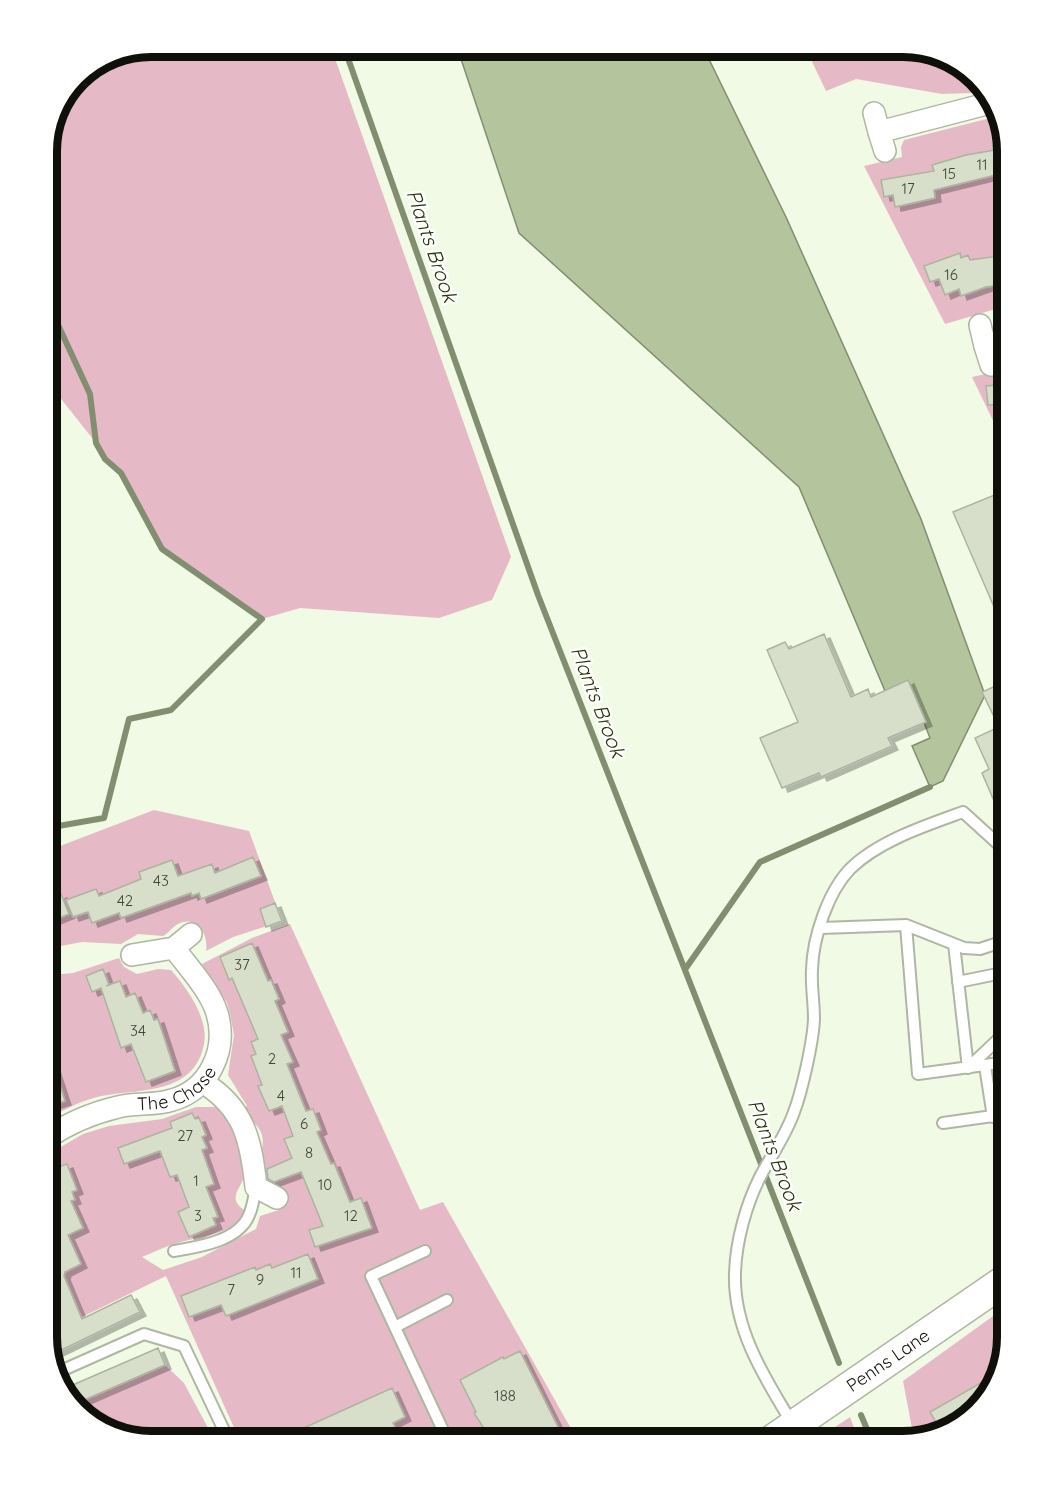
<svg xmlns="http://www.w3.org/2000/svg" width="1054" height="1488" font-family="Quicksand,sans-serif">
<defs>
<filter id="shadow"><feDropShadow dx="6" dy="4" stdDeviation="0" flood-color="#0004"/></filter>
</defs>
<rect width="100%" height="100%" fill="#f1fae4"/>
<!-- green -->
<path fill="#e5bac6" d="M151 47H331L511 557 492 600 439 618 300 608 262 619 162 549 121 473 105 459 96 443 47 381V144L57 104 82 73Z
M805 47H909L956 61 985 90 970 93 942 94 856 79 826 91Z
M998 116 1007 151V321L1004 322 999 308 945 324 864 166 902 157 901 147 904 140Z
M1007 356V435L998 431 972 377 1004 370Z
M154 810 249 831 282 921 233 937 206 951C209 935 197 914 178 924 172 927 169 933 163 936L138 934 121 944 82 942 61 946 52 975 73 973 119 958 124 967 137 974 158 969 171 970C187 988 209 1019 204 1044 194 1097 136 1088 97 1097 79 1102 62 1110 47 1120V851Z
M290 924 420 1210 443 1202 578 1441H240L166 1276 47 1334V1155L83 1134 109 1126 162 1119 196 1107H223L238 1137 244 1177C239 1191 227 1200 246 1211 231 1237 202 1235 178 1243 166 1246 154 1252 142 1257L163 1270 202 1257 256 1229 260 1216 279 1210 283 1205C279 1180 271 1186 263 1169 258 1158 265 1146 262 1135 258 1123 248 1119 243 1109L247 1106 228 1075 234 1035 230 1014 227 1003 202 964 252 938Z
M1007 1306V1337L994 1389 956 1427 914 1439 903 1381Z
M165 1365 184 1383 215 1441H144L98 1427 75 1404Z
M850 1417 859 1441H814Z"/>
<!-- water -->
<path fill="#b4c49c" stroke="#828e70" stroke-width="1.5" d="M457 47H703L786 217 921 519 985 695 943 781 930 787 912 746 930 738 908 681 885 691 799 487 519 233Z"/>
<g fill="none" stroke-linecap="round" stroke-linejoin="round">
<!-- stream -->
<path stroke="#828e70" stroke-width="6" d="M344 47 538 595 839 1363
M47 828 104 818 129 719 171 710 262 619 162 549 121 473 105 459 96 443 90 394 47 301
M686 968 760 862 930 787
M861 1415 872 1441"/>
</g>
<!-- building -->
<path fill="#d7dfca" stroke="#acb49f" stroke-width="1.5" filter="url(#shadow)" d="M1007 148 1008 172 934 190 935 198 895 207 893 195 884 197 881 180 934 171 932 165 966 155Z
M960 253 961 258 968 255 970 260 1006 255 1008 284 986 287 961 296 959 289 945 295 939 279 930 282 924 266Z
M1008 384V404L988 405 986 386Z
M997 494 1008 520 1007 637 953 512Z
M824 634 851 697 868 689 871 697 908 680 926 722 888 738 892 746 821 777 819 773 782 788 760 738 798 722 767 650 785 642 789 649Z
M1007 681V831L982 773 989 769 975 738 999 727 982 692Z
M253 857 261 876 201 899 199 893 192 896 191 893 121 918 119 913 92 923 88 912 73 917 66 900 96 889 99 896 141 879 139 872 172 860 178 876 212 864 215 873Z
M61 894 69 914 47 923V899Z
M275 903 282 921 266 927 260 909Z
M252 943 268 981 271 980 279 999 275 1001 288 1032 281 1035 293 1062 287 1064 306 1111 313 1109 321 1130 317 1132 331 1164 334 1163 350 1202 361 1198 372 1228 315 1247 309 1230 323 1226 301 1172 274 1182 268 1179 267 1169 292 1158 284 1139 293 1136 282 1106 269 1111 258 1086 262 1085 251 1056 256 1054 251 1042 258 1039 232 978 229 980 220 957Z
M103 969 109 985 106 986 120 981 126 997 135 993 143 1013 150 1010 154 1020 158 1019 175 1071 146 1082 131 1044 121 1048 101 988 92 992 86 976Z
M47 1055H50L65 1101 47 1107Z
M192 1113 195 1119 199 1118 206 1135 202 1137 207 1148 202 1150 214 1184 206 1187 218 1217 213 1218 216 1225 189 1237 178 1212 189 1207 177 1175 170 1177 160 1151 124 1164 118 1148 172 1128 170 1122Z
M67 1164 77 1190 72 1192 75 1200 71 1201 83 1228 68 1235 81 1264 65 1272 64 1276 82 1319 131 1295 140 1312 51 1355 46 1337 47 1214 55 1210 47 1187V1171Z
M308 1254 318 1279 226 1316 221 1305 189 1317 181 1296 255 1267 256 1270 270 1264 272 1268Z
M158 1348 165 1365 75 1404 68 1387Z
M520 1351 565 1441H492L474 1413 476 1412 460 1380 503 1357 504 1359Z
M998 1373 994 1389 956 1427 941 1431 930 1412Z
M392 1388 405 1417 393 1423 402 1441H372L368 1433 350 1441H275Z"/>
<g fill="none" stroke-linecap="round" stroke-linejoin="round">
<!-- service casing -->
<g stroke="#afb7a3" stroke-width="14">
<path id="service" d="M906 925 964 948 980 949 1007 940
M821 928 906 925 918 1074 1007 1062
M954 944 968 1068 1007 1031
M958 982 1007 972
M985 1066 993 1117
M943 1123 1007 1114
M174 1251C198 1247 239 1241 249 1215 253 1207 254 1196 256 1187
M425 1251 371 1276 448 1441
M395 1327 447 1300
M63 1370 144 1334 184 1346 229 1441
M792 1423C764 1377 733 1328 735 1273 736 1241 746 1205 760 1177 771 1156 786 1135 794 1112 802 1091 813 1042 814 1019 814 1002 811 986 812 969 813 937 828 892 850 869 878 841 927 825 963 812L1007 852"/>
</g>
<!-- minor casing -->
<g stroke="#afb7a3" stroke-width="24">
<g id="minor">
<path d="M874 113 879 132"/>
<path d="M885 151 879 132 994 102"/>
<path d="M980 325 985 346"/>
<path d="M991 365 985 346 1007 338"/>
<path d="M132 955 174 948 191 934"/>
<path d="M204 1083C245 1109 251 1141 256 1187L277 1198"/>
<path id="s1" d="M47 1138C67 1124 93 1113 118 1107 135 1102 154 1106 172 1100 209 1090 228 1050 217 1013 210 990 188 967 174 948"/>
</g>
</g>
<!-- secondary casing -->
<g stroke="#afb7a3" stroke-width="33">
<g id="secondary">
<path id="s2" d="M771 1441 1007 1279"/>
</g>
</g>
<!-- service -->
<use href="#service" stroke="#fff" stroke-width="10"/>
<!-- minor -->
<use href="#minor" stroke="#fff" stroke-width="21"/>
<!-- secondary -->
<use href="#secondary" stroke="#fff" stroke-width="30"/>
</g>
<g text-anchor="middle" stroke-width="5" stroke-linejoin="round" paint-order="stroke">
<!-- number labels -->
<g font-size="15" fill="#404439">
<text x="982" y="170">11</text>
<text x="949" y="179">15</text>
<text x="908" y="194">17</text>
<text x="951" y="280">16</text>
<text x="161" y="886">43</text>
<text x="125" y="906">42</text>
<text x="242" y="970">37</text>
<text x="138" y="1036">34</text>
<text x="272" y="1064">2</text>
<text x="281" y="1101">4</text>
<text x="304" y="1129">6</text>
<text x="185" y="1141">27</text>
<text x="309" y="1158">8</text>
<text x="196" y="1186">1</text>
<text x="325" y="1190">10</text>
<text x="198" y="1221">3</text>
<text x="351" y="1221">12</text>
<text x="296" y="1278">11</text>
<text x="260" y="1285">9</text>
<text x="231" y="1295">7</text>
<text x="505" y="1401">188</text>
</g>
<!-- street labels -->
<g font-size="18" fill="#0e1009" stroke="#fff">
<text dy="6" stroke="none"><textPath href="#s1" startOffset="141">The Chase</textPath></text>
<text dy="6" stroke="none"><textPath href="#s2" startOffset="142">Penns Lane</textPath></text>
</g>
<!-- water labels -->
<g font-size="20" font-style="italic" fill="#273507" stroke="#fff">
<text transform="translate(432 246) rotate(71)" y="7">Plants Brook</text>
<text transform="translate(598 702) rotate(69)" y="7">Plants Brook</text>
<text transform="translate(775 1155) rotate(69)" y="7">Plants Brook</text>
</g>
</g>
<!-- crop -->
<path d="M0 0H1054V1488H0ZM151 57H903A94 94 0 0 1 997 151V1337A94 94 0 0 1 903 1431H151A94 94 0 0 1 57 1337V151A94 94 0 0 1 151 57Z" fill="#fff" fill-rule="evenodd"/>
<path fill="none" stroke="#0e1009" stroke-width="8" d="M151 57H903A94 94 0 0 1 997 151V1337A94 94 0 0 1 903 1431H151A94 94 0 0 1 57 1337V151A94 94 0 0 1 151 57Z"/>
</svg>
